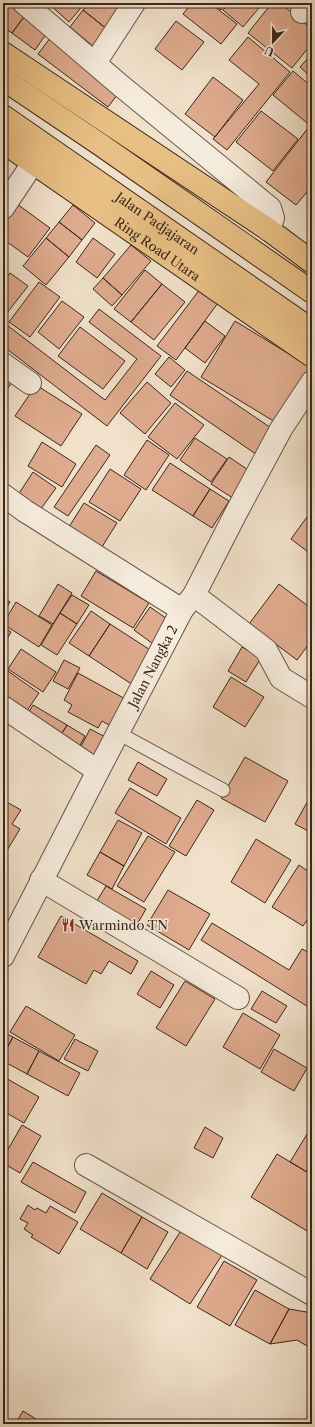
<svg xmlns="http://www.w3.org/2000/svg" width="315" height="1427" font-family="'Libre Caslon Text',serif">
<rect width="100%" height="100%" fill="#f1e1ca"/>
<filter id="stains"><feTurbulence type="fractalNoise" baseFrequency=".005" numOctaves="4"/><feColorMatrix values="0 0 0 0 .2 0 0 0 0 .09 0 0 0 0 .02 0 0 0 .5 -.17"/></filter>
<radialGradient id="worn" r=".72"><stop offset=".6" stop-color="#630" stop-opacity="0"/><stop offset="1" stop-color="#630" stop-opacity=".3"/></radialGradient>
<!-- building -->
<path fill="#dfab8f" stroke="#3b271d" d="M3 3H12L26 14 12 33 3 27Z
M48 3H85L69 22Z
M89 3H115L123 10 108 30 83 10Z
M192 3H210L237 24 221 44 183 14Z
M212 3H226L221 10Z
M229 3H263L243 27 223 10Z
M272 3H280L312 29V43L292 68 248 33Z
M83 10 108 30 94 47 70 27Z
M26 14 49 30 35 50 12 33Z
M176 21 204 42 182 70 155 49Z
M51 37 121 90 108 107 38 54Z
M248 37 290 72 227 150 213 139 259 84 229 60Z
M312 54V78L300 67Z
M293 71 312 87V127L273 95Z
M213 77 243 100 215 137 185 114Z
M261 111 298 139 273 171 236 142Z
M308 128 312 131V186L296 205 266 182Z
M17 204 50 228 28 257 3 239V222Z
M73 205 95 223 82 240 59 222Z
M59 222 82 240 69 257 46 238Z
M46 238 69 257 46 285 23 266Z
M93 238 115 254 97 278 76 262Z
M131 245 151 261 122 295 103 278Z
M145 270 162 284 131 322 114 309Z
M10 273 28 286 3 318V282Z
M103 278 122 295 112 306 93 289Z
M39 282 60 297 30 337 9 322Z
M162 284 185 302 154 340 131 322Z
M200 289 218 303 176 360 157 346Z
M62 301 84 317 59 349 38 332Z
M99 309 161 356 107 426 3 346V322L105 400 137 359 89 322Z
M205 321 225 336 205 363 185 348Z
M235 321 312 368V372L280 425 201 377Z
M80 327 125 361 103 389 58 356Z
M169 357 185 370 171 387 155 374Z
M3 371 14 379 3 395Z
M187 371 280 434 263 459 170 395Z
M147 382 171 403 145 434 120 413Z
M36 385 82 414 61 446 15 416Z
M175 403 204 425 177 459 148 437Z
M195 438 227 459 211 482 180 460Z
M147 440 169 455 146 490 124 475Z
M42 442 76 464 62 487 28 466Z
M96 445 110 455 68 516 54 507Z
M229 457 260 478 242 504 211 484Z
M170 463 210 489 193 516 152 490Z
M110 469 141 489 120 521 89 502Z
M33 472 56 488 40 510 18 495Z
M210 489 229 501 212 528 193 516Z
M84 503 117 523 100 550 67 530Z
M312 510V555L291 539Z
M96 571 149 603 133 628 81 596Z
M58 584 72 593 53 624 39 616Z
M279 584 312 609V640L297 660 249 624Z
M72 595 89 605 77 624 60 613Z
M3 598 10 602 3 613Z
M16 602 52 625 39 647 3 624Z
M150 607 173 623 156 646 134 630Z
M91 611 110 624 89 656 69 643Z
M60 613 77 624 57 655 41 645Z
M110 624 158 655 136 687 89 656Z
M3 627 11 632 3 646Z
M242 647 261 658 246 682 228 671Z
M21 649 56 672 43 692 8 669Z
M64 660 80 668 68 689 53 681Z
M5 669 39 693 24 715 3 701V672Z
M78 673 129 701 114 728 102 721 98 728 68 712 72 705 64 700Z
M231 677 264 697 245 727 213 707Z
M33 705 67 725 59 738 25 719Z
M67 725 85 736 78 749 59 738Z
M90 729 111 740 99 765 77 754Z
M245 757 288 781 265 822 221 798Z
M138 762 167 779 157 796 128 780Z
M130 788 181 818 166 844 115 813Z
M310 797 312 798V833L295 824Z
M3 800 21 810 12 824 20 829 3 857Z
M197 800 214 810 186 856 169 846Z
M118 820 142 833 124 866 100 852Z
M148 836 175 852 144 902 117 886Z
M256 839 291 860 265 903 231 882Z
M100 852 124 866 112 889 87 875Z
M299 865 312 874V913L303 926 272 907Z
M106 886 146 909 132 933 92 909Z
M168 890 210 914 189 950 147 925Z
M61 916 138 961 131 974 109 961 101 974 94 970 86 984 38 957Z
M212 923 289 970 302 949 312 954V1005L310 1008 201 940Z
M151 971 174 985 160 1008 137 994Z
M185 981 215 999 186 1046 156 1028Z
M262 991 287 1006 276 1023 251 1009Z
M26 1006 75 1035 59 1061 10 1032Z
M243 1013 280 1035 260 1069 223 1047Z
M3 1032 13 1037 3 1055Z
M13 1037 39 1051 27 1074 3 1061V1055Z
M75 1039 98 1051 88 1071 64 1059Z
M274 1049 307 1068 294 1091 261 1072Z
M39 1051 80 1073 68 1096 27 1074Z
M4 1077 39 1097 24 1123 3 1111Z
M22 1125 41 1136 20 1173 3 1163V1158Z
M312 1126V1175L290 1162Z
M205 1127 223 1138 213 1158 194 1148Z
M3 1145 8 1148 3 1158Z
M277 1154 312 1175V1234L251 1197Z
M33 1162 86 1192 75 1213 21 1182Z
M102 1193 142 1217 121 1253 80 1229Z
M28 1205 35 1210 37 1208 46 1213 50 1206 78 1222 59 1254 31 1237 33 1235 24 1229 28 1223 20 1219Z
M142 1217 168 1232 147 1269 121 1253Z
M182 1229 222 1255 190 1304 150 1279Z
M224 1261 257 1280 230 1326 197 1307Z
M255 1290 289 1309 270 1344 235 1325Z
M289 1309 312 1313V1349L297 1340 270 1344Z
M23 1411 44 1424H15Z"/>
<g fill="none" stroke-linecap="round" stroke-linejoin="round">
<!-- service casing -->
<g stroke="#685648" stroke-width="15">
<path id="service" d="M118 733 223 790"/>
</g>
<!-- minor casing -->
<g stroke="#685648" stroke-width="24">
<g id="minor">
<path d="M24 3 120 85 270 208 273 218 269 230"/>
<path d="M302 12 312 8"/>
<path d="M95 63 134 3"/>
<path d="M3 208 33 163"/>
<path d="M3 364 30 383"/>
<path d="M3 495 25 511 182 610"/>
<path d="M194 595 266 650 281 678 312 697"/>
<path d="M3 707 98 771"/>
<path d="M41 880 238 998"/>
<path id="s1" d="M3 956 98 771 182 610 194 595 236 513 281 429 312 382"/>
<path d="M86 1165 312 1294"/>
</g>
</g>
<!-- trunk casing -->
<g stroke="#3b271d" stroke-width="24">
<g id="trunk">
<path d="M3 53 269 230 312 262"/>
<path d="M3 79 98 143 312 292"/>
<path id="s2" d="M3 116 312 330"/>
<path id="s3" d="M3 142 312 356"/>
</g>
</g>
<!-- service -->
<use href="#service" stroke="#f6ecdd" stroke-width="13"/>
<!-- minor -->
<use href="#minor" stroke="#f6ecdd" stroke-width="22"/>
<!-- trunk -->
<use href="#trunk" stroke="#e8c085" stroke-width="22"/>
</g>
<!-- icons -->
<defs>
<g id="restaurant-bare" transform="scale(1.08)"><path d="M-5-6h1v4h1v-4h1v4h1v-4h1v5L-1.5 .5V6h-2V.5L-5-1ZM5-6V6H3V1.5H1.5Q1.5-4 5-6Z" fill="#8f2418" stroke="#f6ecdd" stroke-width="2.5" paint-order="stroke"/></g>
</defs>
<g fill-rule="evenodd">
<use href="#restaurant-bare" x="68" y="925"/>
</g>
<g text-anchor="middle" stroke-width="3" stroke-linejoin="round" paint-order="stroke">
<!-- street labels -->
<g font-size="13" fill="#3b271d" stroke="#f6ecdd">
<text dy="5" stroke="none"><textPath href="#s2" startOffset="188">Jalan Padjajaran</textPath></text>
<text dy="5" stroke="none"><textPath href="#s3" startOffset="188">Ring Road Utara</textPath></text>
<text dy="5" stroke="none"><textPath href="#s1" startOffset="326">Jalan Nangka 2</textPath></text>
</g>
<!-- poi labels -->
<g font-size="13" fill="#3b271d" stroke="#f6ecdd" text-anchor="start">
<text x="79" y="930">Warmindo TN</text>
</g>
</g>
<!-- margin -->
<rect width="315" height="1427" fill="none" stroke="#f1e1ca" stroke-width="16"/>
<rect x="4" y="4" width="307" height="1419" fill="none" stroke="#3b271d" stroke-width="2"/>
<rect x="8" y="8" width="299" height="1411" fill="none" stroke="#3b271d"/>
<!-- north arrow -->
<g transform="translate(273 42) rotate(202)" stroke="#f6ecdd" stroke-width="3" paint-order="stroke">
<path d="M0-3L7 15L0 10L-7 15Z" fill="#3b271d"/>
<text y="-6" font-size="11" font-weight="bold" text-anchor="middle" fill="#3b271d">U</text>
</g>
<rect width="100%" height="100%" filter="url(#stains)"/>
<rect width="100%" height="100%" fill="url(#worn)"/>
</svg>
